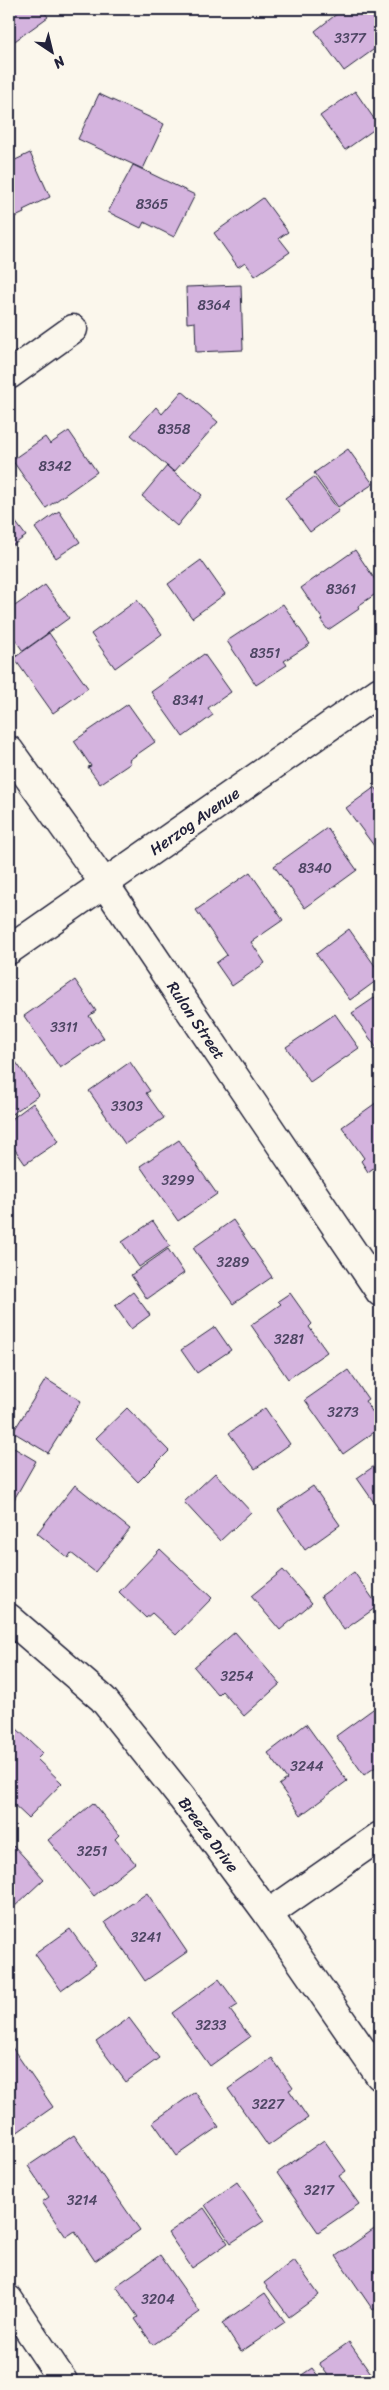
<svg xmlns="http://www.w3.org/2000/svg" width="389" height="2390" font-family="Sriracha,sans-serif">
<rect width="100%" height="100%" fill="#fbf7ec"/>
<filter id="ink" filterUnits="userSpaceOnUse"><feTurbulence type="fractalNoise" baseFrequency=".02" numOctaves="2"/><feDisplacementMap in="SourceGraphic" scale="10" xChannelSelector="R" yChannelSelector="G"/><feConvolveMatrix kernelMatrix="1 2 1 2 8 2 1 2 1" color-interpolation-filters="sRGB"/></filter>
<g filter="url(#ink)">
<!-- building -->
<path fill="#d4b3de" stroke="#22223b" d="M9 9H42L48 17 12 43 9 38Z
M101 9H114L105 15Z
M343 9H380V45L344 71 315 31Z
M355 91 379 126 345 150 320 116Z
M99 94 164 124 143 169 78 139Z
M30 153 50 197 23 210 24 213 9 220V163Z
M133 165 195 195 174 237 144 222 141 228 108 212Z
M263 198 288 232 279 238 290 252 255 276 245 262 238 267 214 233Z
M241 285 243 350 196 352 195 322 187 323 186 287Z
M182 391 218 422 174 472 131 435 156 407 162 414Z
M69 431 97 472 46 508 12 460 45 437 50 444Z
M348 449 373 484 338 507 314 473Z
M167 466 202 495 177 526 142 496Z
M314 477 339 511 310 532 285 498Z
M59 511 80 542 56 558 35 528Z
M9 513 26 536 9 548Z
M380 529V543L374 534Z
M355 550 380 587V591L358 606 359 609 328 630 321 621 323 620 301 588Z
M201 560 225 594 192 618 168 584Z
M45 585 69 618 23 651 9 631V610Z
M137 600 162 634 115 668 91 634Z
M283 604 310 644 284 661 287 665 256 685 227 641Z
M49 633 88 688 53 713 14 658Z
M204 654 231 692 208 708 213 715 183 737 151 692Z
M128 704 155 742 129 760 131 763 100 784 88 767 91 766 74 741Z
M375 787 380 794V854L346 808Z
M327 828 357 870 305 908 274 866Z
M250 872 283 920 251 942 265 963 232 986 216 963 227 955 196 910Z
M349 929 380 973V978L350 1000 316 954Z
M75 980 96 1011 89 1016 104 1038 60 1068 24 1016Z
M380 994V1049L378 1050 352 1013Z
M335 1014 359 1048 310 1082 286 1047Z
M9 1052 39 1095 9 1116Z
M130 1062 150 1091 146 1093 164 1118 125 1144 89 1091Z
M380 1100V1163L368 1172 361 1161 364 1158 342 1127Z
M33 1103 59 1141 25 1164 9 1141V1121Z
M179 1140 217 1194 178 1221 140 1166Z
M233 1220 272 1277 233 1304 193 1248Z
M153 1221 170 1246 139 1267 122 1242Z
M168 1249 184 1273 147 1299 131 1275Z
M133 1292 150 1315 131 1329 115 1306Z
M290 1293 312 1324 309 1327 327 1352 288 1379 251 1325 281 1304 278 1301Z
M215 1327 231 1350 197 1373 181 1350Z
M348 1370 368 1399 365 1401 380 1423V1428L343 1454 305 1400Z
M46 1379 81 1401 48 1453 13 1432Z
M127 1408 169 1451 138 1482 96 1438Z
M265 1408 290 1444 255 1469 229 1433Z
M9 1445 36 1461 12 1503 9 1501Z
M380 1462V1511L357 1478Z
M215 1473 251 1512 220 1541 184 1502Z
M75 1485 130 1529 95 1572 71 1553 68 1558 37 1533Z
M313 1486 340 1525 305 1550 278 1510Z
M160 1549 212 1598 176 1635 152 1613 146 1618 119 1592Z
M283 1570 312 1603 280 1630 251 1596Z
M354 1572 378 1606 344 1630 321 1596Z
M235 1632 280 1684 244 1716 222 1691 218 1695 194 1667Z
M380 1704V1764L364 1775 336 1736Z
M306 1724 347 1781 301 1815 279 1785 287 1779 268 1753Z
M16 1728 43 1753 37 1759 62 1783 28 1818 9 1800V1736Z
M93 1803 119 1835 115 1839 135 1863 94 1896 48 1840Z
M14 1846 44 1879 13 1908 9 1903V1851Z
M147 1893 187 1952 145 1981 105 1922Z
M70 1929 96 1965 61 1990 35 1954Z
M219 1979 238 2005 230 2010 250 2037 210 2066 172 2013Z
M129 2018 159 2058 126 2082 96 2042Z
M9 2043 53 2107 9 2138Z
M272 2058 293 2088 289 2090 308 2118 268 2146 228 2089Z
M195 2092 219 2127 177 2156 153 2122Z
M74 2135 140 2230 95 2261 75 2231 66 2237 42 2202 49 2197 28 2166Z
M324 2140 346 2171 339 2176 359 2204 318 2232 277 2173Z
M237 2182 264 2221 231 2243 205 2205Z
M204 2208 228 2243 192 2268 168 2233Z
M380 2225V2306L373 2310 336 2256Z
M160 2255 200 2312 153 2345 135 2319 138 2317 116 2286Z
M294 2260 319 2295 289 2317 264 2283Z
M265 2293 285 2322 241 2352 222 2323Z
M349 2342 373 2376 366 2381H332L319 2363Z
M312 2368 322 2381H293Z"/>
<g fill="none" stroke-linecap="round" stroke-linejoin="round">
<!-- minor casing -->
<g stroke="#22223b" stroke-width="31">
<g id="minor">
<path d="M9 375 73 329"/>
<path id="s1" d="M9 750 104 883 380 1292"/>
<path id="s2" d="M9 950 380 691"/>
<path id="s3" d="M9 1618 103 1699 182 1798 268 1914 380 2076"/>
<path d="M268 1914 380 1836"/>
<path d="M9 2300 63 2381"/>
</g>
</g>
<!-- minor -->
<use href="#minor" stroke="#fbf7ec" stroke-width="28"/>
</g>
</g>
<g text-anchor="middle" stroke-width="4.5" stroke-linejoin="round" paint-order="stroke">
<!-- number labels -->
<g font-size="14" fill="#4e4664">
<text x="350" y="43">3377</text>
<text x="152" y="209">8365</text>
<text x="214" y="310">8364</text>
<text x="174" y="434">8358</text>
<text x="55" y="471">8342</text>
<text x="341" y="594">8361</text>
<text x="265" y="658">8351</text>
<text x="188" y="705">8341</text>
<text x="315" y="873">8340</text>
<text x="64" y="1032">3311</text>
<text x="127" y="1111">3303</text>
<text x="178" y="1185">3299</text>
<text x="233" y="1267">3289</text>
<text x="289" y="1344">3281</text>
<text x="343" y="1417">3273</text>
<text x="237" y="1681">3254</text>
<text x="307" y="1771">3244</text>
<text x="92" y="1856">3251</text>
<text x="146" y="1942">3241</text>
<text x="211" y="2030">3233</text>
<text x="268" y="2109">3227</text>
<text x="319" y="2195">3217</text>
<text x="82" y="2205">3214</text>
<text x="158" y="2304">3204</text>
</g>
<!-- street labels -->
<g font-size="16" fill="#22223b" stroke="#fbf7ec">
<text dy="6" stroke="none"><textPath href="#s2" startOffset="226">Herzog Avenue</textPath></text>
<text dy="6" stroke="none"><textPath href="#s1" startOffset="329">Rulon Street</textPath></text>
<text dy="6" stroke="none"><textPath href="#s3" startOffset="296">Breeze Drive</textPath></text>
</g>
</g>
<!-- margin -->
<rect width="389" height="2390" fill="none" stroke="#fbf7ec" stroke-width="30"/>
<rect x="15" y="15" width="359" height="2360" fill="none" stroke="#22223b" stroke-width="2" filter="url(#ink)"/>
<!-- north arrow -->
<g transform="translate(52 52) rotate(145)" stroke="#fbf7ec" stroke-width="4" paint-order="stroke">
<path d="M0-4L9 19L0 12L-9 19Z" fill="#22223b"/>
<text y="-8" font-size="14" font-weight="bold" text-anchor="middle" fill="#22223b">N</text>
</g>
</svg>
